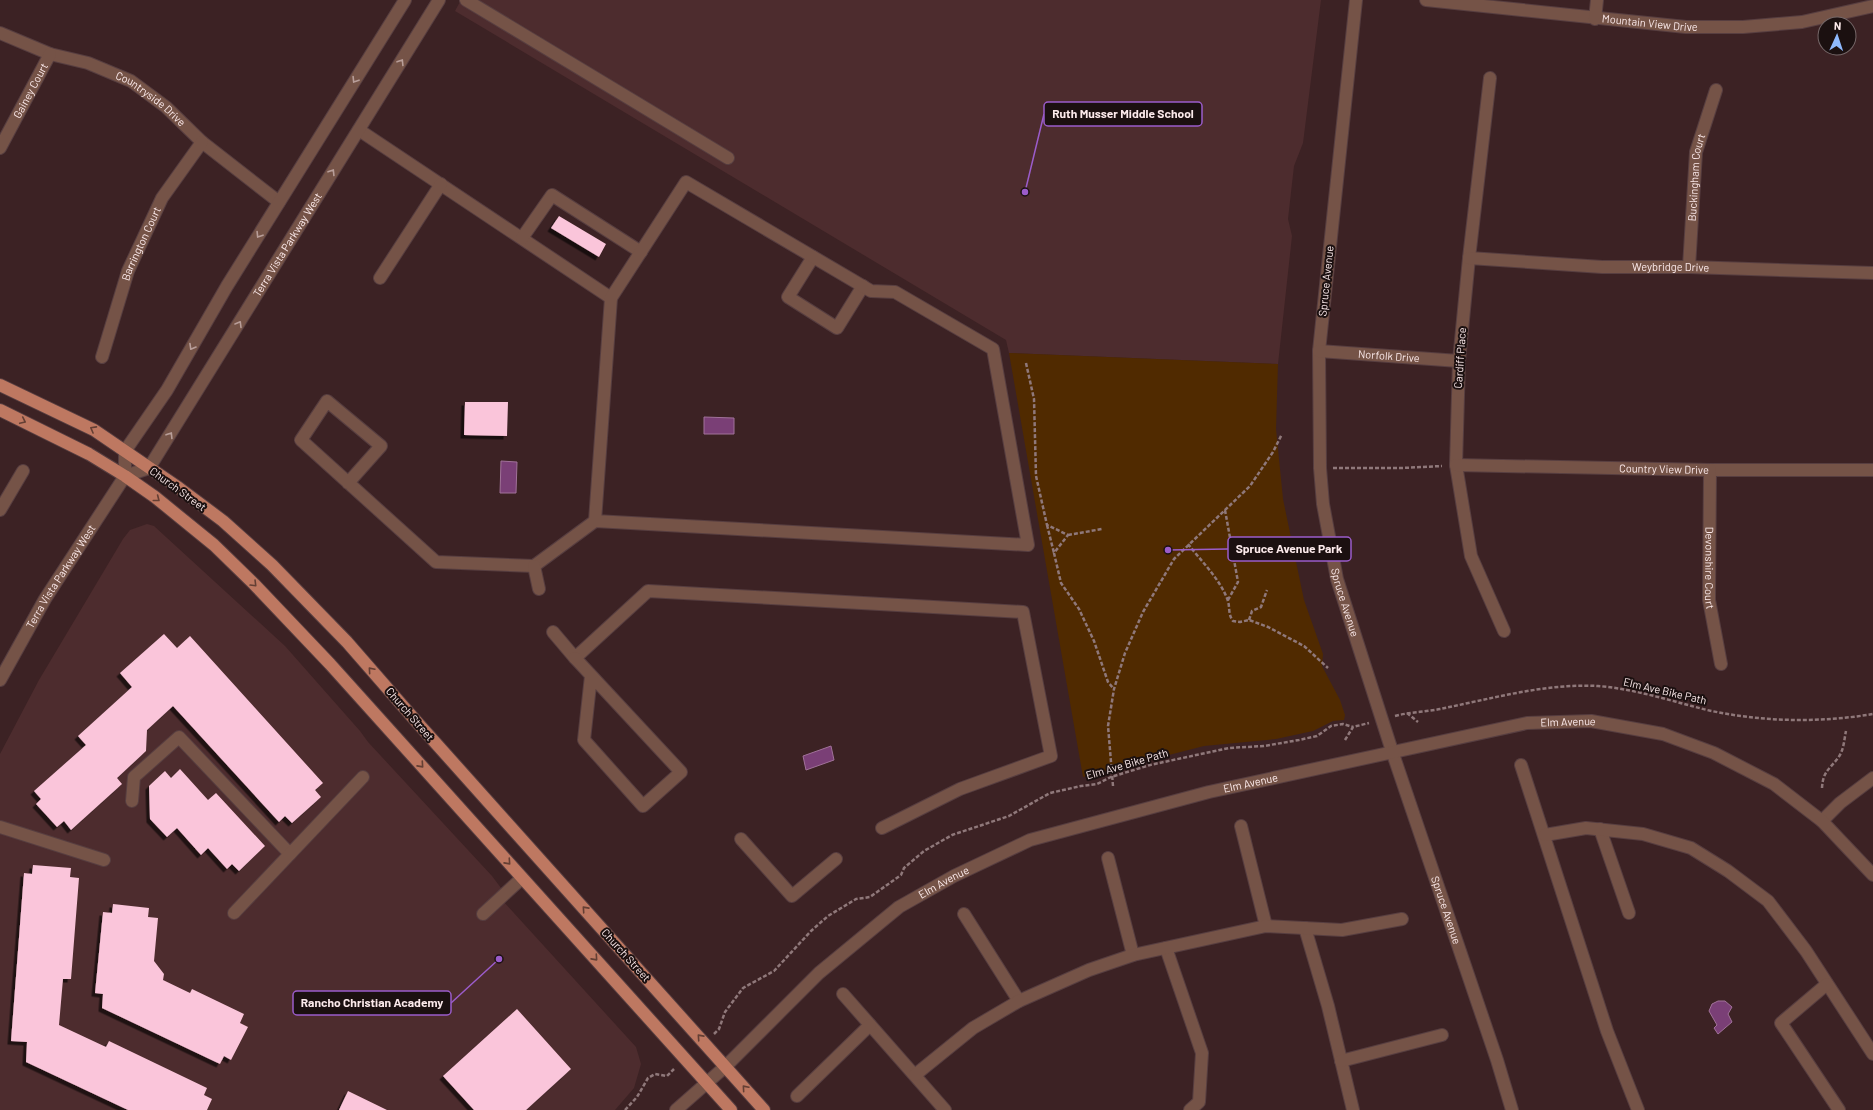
<svg xmlns="http://www.w3.org/2000/svg" width="1873" height="1110" font-family="Barlow,sans-serif">
<defs>
<filter id="shadow"><feDropShadow dx="-3.5" dy="3.5" stdDeviation="0" flood-color="#0009"/></filter>
</defs>
<rect width="100%" height="100%" fill="#3c2224"/>
<!-- built -->
<path fill="#4d2c2e" d="M461 0H1321L1303 143 1294 166 1288 219 1292 236 1278 364 1009 353 1006 340 455 11Z
M147 524 154 526 285 646 360 731 368 742 492 876 507 896 503 901 636 1047 641 1064 634 1088 615 1110H0V754L39 680 123 539 130 530Z"/>
<!-- green -->
<path fill="#502a00" d="M1009 353 1278 364 1276 429 1283 499 1304 600 1323 654 1322 666 1340 700 1345 715 1344 720 1333 721 1313 731 1276 739 1204 746 1083 777Z"/>
<!-- water -->
<path fill="#7a3f76" stroke="#a17299" d="M704 417 734 418V434H704Z
M501 461 517 462 516 493H500Z
M831 746 834 760 806 770 803 756Z
M1718 1001H1725L1732 1007 1728 1014 1732 1022 1718 1034 1714 1028 1717 1025 1709 1011 1712 1004Z"/>
<!-- building -->
<path fill="#fac5da" filter="url(#shadow)" d="M559 216 606 244 599 257 551 228Z
M465 402H508L507 436 464 435Z
M164 634 177 648 190 636 323 783 315 790 321 797 292 823 285 816 279 822 173 706 147 730 146 751 117 778 122 784 71 830 64 821 57 827 36 804 41 799 34 791 86 745 78 736 132 687 120 673Z
M180 769 208 800 216 793 265 846 239 871 232 864 227 869 208 848 201 855 177 828 167 837 150 819 149 786 165 771 171 778Z
M33 865 71 868 70 877 79 878 71 979H63L59 1025 106 1047 109 1041 207 1088 204 1095 212 1099 207 1110H128L26 1062 27 1042 11 1041 24 873 32 874Z
M113 904 149 908 148 917 158 918 154 961 164 974 163 980 190 993 192 989 244 1014 240 1023 248 1027 231 1060 224 1056 220 1064 102 1008 103 994 95 993 103 912 112 913Z
M517 1009 571 1069 526 1110H474L443 1076Z
M348 1091 387 1110H339Z"/>
<g fill="none" stroke-linecap="round" stroke-linejoin="round">
<!-- minor casing -->
<g stroke="#573e40" stroke-width="14">
<g id="minor">
<path d="M466 0 728 158"/>
<path id="s1" d="M1356 0 1319 351 1320 468 1323 504 1337 579 1392 751 1497 1060 1512 1110"/>
<path id="s2" d="M1426 0 1686 27H1743L1802 22 1873 6"/>
<path d="M1595 19 1597 0"/>
<path id="s3" d="M0 33 50 54 88 63 131 81 166 107 202 142 279 202"/>
<path d="M1490 78 1469 258 1459 361 1456 465 1471 556 1504 631"/>
<path d="M359 130 611 298"/>
<path id="s4" d="M0 148 50 54"/>
<path d="M522 238 552 195 641 252"/>
<path d="M813 257 788 297 837 328 863 286"/>
<path id="s5" d="M1469 258 1602 267H1689L1873 273"/>
<path id="s6" d="M1689 267 1696 152 1716 90"/>
<path d="M380 278 441 184"/>
<path id="s7" d="M1319 351 1459 361"/>
<path id="s8" d="M102 357 128 271 162 198 202 142"/>
<path id="s9" d="M1456 465 1710 470H1873"/>
<path id="s10" d="M1710 470 1709 600 1721 664"/>
<path id="s11" d="M125 476 149 468 439 0"/>
<path d="M348 483 381 446 327 401 301 440 436 562 534 566 595 521 611 298 686 182 871 291 895 292 993 349 1028 545 595 521"/>
<path d="M0 510 23 471"/>
<path d="M534 566 539 589"/>
<path d="M553 632 575 658 648 591 1023 612 1051 756 960 789 882 828"/>
<path d="M575 658 681 772 643 806 584 740 591 676"/>
<path id="s12" d="M0 680 45 599 125 476V451L167 390 227 286 405 0"/>
<path d="M1521 765 1607 1031 1638 1110"/>
<path d="M132 801 134 777 179 737 290 854"/>
<path d="M1822 821 1840 803 1873 778"/>
<path d="M1241 826 1266 926"/>
<path d="M0 827 104 860"/>
<path d="M1600 829 1629 913"/>
<path d="M1545 835 1586 828 1643 834 1691 848 1728 871 1768 901 1806 951 1873 1054"/>
<path d="M741 839 792 896 836 859"/>
<path d="M1108 858 1133 955"/>
<path d="M234 913 363 777"/>
<path d="M483 914 522 878"/>
<path d="M964 914 1019 1001"/>
<path d="M1305 928 1328 1006 1353 1110"/>
<path d="M1166 948 1202 1053 1199 1102 1190 1110"/>
<path d="M1827 984 1781 1023 1839 1110"/>
<path d="M843 994 945 1110"/>
<path d="M1341 1061 1442 1035"/>
<path d="M915 1075 973 1028 1019 1001 1089 970 1133 955 1266 926 1342 930 1402 919"/>
<path d="M797 1096 870 1025"/>
<path id="s13" d="M676 1110 726 1066 819 973 899 907 954 876 1030 840 1209 792 1527 723 1591 721 1663 734 1714 753 1774 784 1822 821 1873 875"/>
</g>
</g>
<!-- major casing -->
<g stroke="#573e40" stroke-width="14">
<path id="major" d="M0 385 94 430 179 488 223 521 272 565 347 642 415 720 764 1110
M0 410 89 454 125 476 155 497 214 545 254 584 330 664 731 1110"/>
</g>
<!-- path -->
<path stroke="#8f787a" stroke-width="2.5" stroke-dasharray="4 2" stroke-linecap="butt" d="M1026 363 1034 399 1036 476 1047 525 1068 535 1054 553 1061 583 1079 609 1094 641 1108 682 1113 688
M1333 468H1402L1442 466
M1225 510 1238 582 1228 600
M1047 525 1054 553
M1068 535 1102 529
M1188 544C1201 561 1221 580 1228 601 1230 609 1228 614 1233 621L1240 622 1249 620 1268 627 1304 646 1328 668
M1249 620 1252 611 1261 607 1267 590
M1407 713 1418 722
M1395 716C1410 712 1425 712 1440 709 1490 699 1546 683 1598 686 1636 689 1671 701 1707 710 1761 722 1819 723 1873 714
M1345 740 1353 727 1369 723
M1113 786 1108 726 1114 689 1125 653 1143 612 1174 559 1250 486 1273 452 1282 434
M1822 788C1823 771 1829 770 1838 758 1844 750 1844 740 1846 731
M714 1034 719 1029 725 1012 743 988 774 971 811 931 828 916 856 899 870 897 901 875 904 868 924 851 952 835 1009 816 1050 793 1081 786 1097 784 1111 777 1150 765 1229 748 1264 746 1299 740 1317 736 1331 726 1343 724 1353 727
M625 1110 637 1097 648 1078 655 1074 667 1076 674 1069"/>
<!-- minor -->
<use href="#minor" stroke="#755347" stroke-width="12"/>
<!-- major -->
<use href="#major" stroke="#be7861" stroke-width="12"/>
</g>
<!-- one-way arrows -->
<defs><path id="oneway-chevron" d="M-2-3.5L2.5 0L-2 3.5" fill="none" stroke-width="1.6" stroke-linecap="round" stroke-linejoin="round"/></defs>
<g stroke="#b89e99">
<use href="#oneway-chevron" transform="translate(401 62) rotate(-58)"/>
<use href="#oneway-chevron" transform="translate(355 80) rotate(122)"/>
<use href="#oneway-chevron" transform="translate(332 172) rotate(-58)"/>
<use href="#oneway-chevron" transform="translate(259 235) rotate(122)"/>
<use href="#oneway-chevron" transform="translate(239 324) rotate(-59)"/>
<use href="#oneway-chevron" transform="translate(192 347) rotate(120)"/>
<use href="#oneway-chevron" transform="translate(170 435) rotate(-58)"/>
</g>
<g stroke="#643f34">
<use href="#oneway-chevron" transform="translate(23 421) rotate(25)"/>
<use href="#oneway-chevron" transform="translate(93 429) rotate(-151)"/>
<use href="#oneway-chevron" transform="translate(157 499) rotate(38)"/>
<use href="#oneway-chevron" transform="translate(254 584) rotate(45)"/>
<use href="#oneway-chevron" transform="translate(371 670) rotate(-131)"/>
<use href="#oneway-chevron" transform="translate(421 765) rotate(48)"/>
<use href="#oneway-chevron" transform="translate(508 862) rotate(48)"/>
<use href="#oneway-chevron" transform="translate(585 909) rotate(-132)"/>
<use href="#oneway-chevron" transform="translate(595 958) rotate(48)"/>
<use href="#oneway-chevron" transform="translate(700 1037) rotate(-132)"/>
<use href="#oneway-chevron" transform="translate(745 1088) rotate(-131)"/>
</g>
<g text-anchor="middle" stroke-width="4" stroke-linejoin="round" paint-order="stroke">
<!-- street labels -->
<g font-size="11" fill="#fceaeb" stroke="#1b1010">
<text dy="4" stroke="none"><textPath href="#s2" startOffset="225">Mountain View Drive</textPath></text>
<text dy="4" stroke="none"><textPath href="#s4" startOffset="65">Gainey Court</textPath></text>
<text dy="4" stroke="none"><textPath href="#s3" startOffset="166">Countryside Drive</textPath></text>
<text dy="4" stroke="none"><textPath href="#s6" startOffset="90">Buckingham Court</textPath></text>
<text dy="4" stroke="none"><textPath href="#s8" startOffset="120">Barrington Court</textPath></text>
<text dy="4" stroke="none"><textPath href="#s11" startOffset="288">Terra Vista Parkway West</textPath></text>
<text dy="4" stroke="none"><textPath href="#s5" startOffset="202">Weybridge Drive</textPath></text>
<text transform="translate(1326 281) rotate(-84)" y="4">Spruce Avenue</text>
<text dy="4" stroke="none"><textPath href="#s7" startOffset="70">Norfolk Drive</textPath></text>
<text transform="translate(1460 358) rotate(-86)" y="4">Cardiff Place</text>
<text dy="4" stroke="none"><textPath href="#s9" startOffset="208">Country View Drive</textPath></text>
<text transform="translate(178 489) rotate(36)" y="4">Church Street</text>
<text dy="4" stroke="none"><textPath href="#s10" startOffset="98">Devonshire Court</textPath></text>
<text dy="4" stroke="none"><textPath href="#s12" startOffset="120">Terra Vista Parkway West</textPath></text>
<text dy="4" stroke="none"><textPath href="#s1" startOffset="607">Spruce Avenue</textPath></text>
<text transform="translate(1665 691) rotate(13)" y="4">Elm Ave Bike Path</text>
<text transform="translate(410 714) rotate(49)" y="4">Church Street</text>
<text dy="4" stroke="none"><textPath href="#s13" startOffset="1001">Elm Avenue</textPath></text>
<text transform="translate(1127 764) rotate(-16)" y="4">Elm Ave Bike Path</text>
<text dy="4" stroke="none"><textPath href="#s13" startOffset="677">Elm Avenue</textPath></text>
<text dy="4" stroke="none"><textPath href="#s13" startOffset="353">Elm Avenue</textPath></text>
<text dy="4" stroke="none"><textPath href="#s1" startOffset="931">Spruce Avenue</textPath></text>
<text transform="translate(626 955) rotate(48)" y="4">Church Street</text>
</g>
</g>
<!-- callouts -->
<path fill="none" stroke="#9b5cca" stroke-width="1.5" d="M1025 192L1044 114M1168 550L1228 549M499 959L451 1003"/>
<g fill="#9b5cca" stroke="#1b1010" stroke-width="1.5">
<circle cx="1025" cy="192" r="4"/>
<circle cx="1168" cy="550" r="4"/>
<circle cx="499" cy="959" r="4"/>
</g>
<g fill="#1b1010" stroke="#9b5cca" stroke-width="1.5">
<rect x="1044" y="102" width="158" height="24" rx="4"/>
<rect x="1228" y="537" width="123" height="24" rx="4"/>
<rect x="293" y="991" width="158" height="24" rx="4"/>
</g>
<g font-size="12" text-anchor="middle" font-weight="bold" fill="#fceaeb">
<text x="1123" y="118">Ruth Musser Middle School</text>
<text x="1289" y="553">Spruce Avenue Park</text>
<text x="372" y="1007">Rancho Christian Academy</text>
</g>
<!-- north arrow -->
<g transform="translate(1837 36) rotate(3)"><circle r="19" fill="#1b1010" stroke="#756768"/>
<path d="M0-3L7 15L0 10L-7 15Z" fill="#8eb9fd"/>
<text y="-6" font-size="11" font-weight="bold" text-anchor="middle" fill="#fceaeb">N</text>
</g>
</svg>
